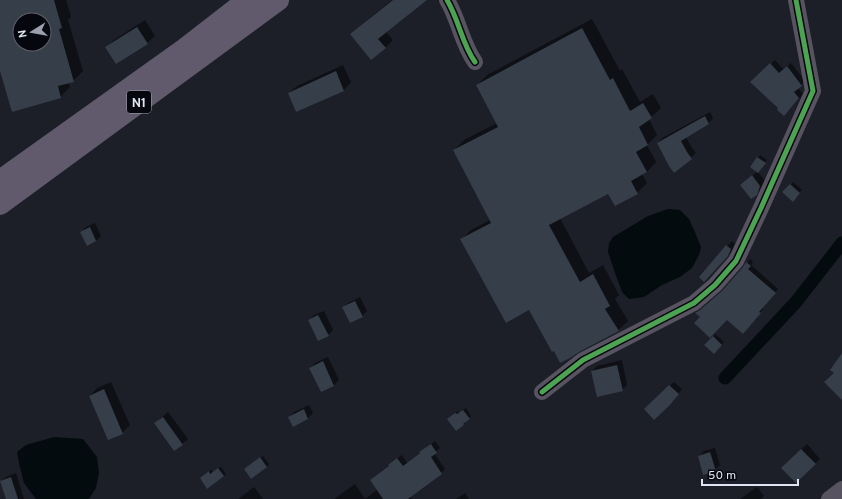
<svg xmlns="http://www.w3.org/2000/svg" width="842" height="499" font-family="Overpass,sans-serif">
<rect width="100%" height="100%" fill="#1c1e28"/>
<!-- water -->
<path fill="#040b0e" d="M668 209 680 210 689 219 694 230 701 247 699 255 692 268 680 277 662 285 644 297 629 299 622 292 614 270 608 252 609 243 613 237 648 216Z
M54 437 83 439 97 457 99 473 96 488 89 499H36L24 483 19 463 17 452 26 445Z"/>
<!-- shadow -->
<path fill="#0007" fill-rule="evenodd" d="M0 0H66L71 17 68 20 83 71 73 81 68 82 70 87 60 97 0 67ZM20 20H44V44H20Z
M392 0H426L386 32 393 40 385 48 351 34 359 27Z
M592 19 620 71 622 69 640 102 653 94 661 108 649 119 657 135 647 145 656 162 647 172 642 174 647 183 637 193 608 192 560 218 589 273 603 265 619 295 615 299 628 321 618 330 529 308 461 240 471 230 490 220 454 150 464 140 497 123 477 85 487 75Z
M145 20 155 36 147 43 107 47 114 40Z
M775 60 783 69 791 63 805 81 798 88 803 94 784 115 780 108 751 82Z
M343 65 351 82 344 90 297 111 289 93 297 86Z
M710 112 713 118 709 123 686 137 692 148 696 153 674 172 658 143 662 138Z
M760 155 767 160 758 172 765 181 761 188 756 194 746 180 757 172 751 167Z
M793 182 802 190 792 200 783 192Z
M95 223 101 236 96 241 82 232 86 227Z
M732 241 735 244 733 250 709 275 727 246Z
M750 259 753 262 751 265 778 289 762 307 763 309 746 329 727 319 714 333 724 342 714 353 706 345 715 335 697 313 725 290Z
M360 297 367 311 362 316 343 308 348 303Z
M324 311 333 330 328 335 309 320 314 315Z
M328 357 339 380 334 385 321 391 310 368 315 363Z
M622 360 627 385 622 390 592 371 597 366Z
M111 382 130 425 122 433 90 396 97 388Z
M674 382 682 389 673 401 646 409Z
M309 405 313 413 308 418 289 417 294 412Z
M466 408 471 416 464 424 456 430 450 417 458 411 459 413Z
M168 412 188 439 175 450 155 423Z
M435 441 440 448 434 453 445 469 441 473 410 496 412 499H365L377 490 371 480 390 466 389 465 393 461 402 455 407 463Z
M807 444 820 459 796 482 783 468Z
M715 448 720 465 715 470 699 456 704 451Z
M263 456 269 464 267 467H248Z
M221 467 226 474 224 476H203L211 470 213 472Z
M16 473 24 499H7L1 481 6 477Z
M355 484 365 499H334Z
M254 487 263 499H238Z
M757 487 764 496 761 499H740Z
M465 493 469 499H456Z"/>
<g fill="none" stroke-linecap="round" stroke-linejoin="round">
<!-- canal -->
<path stroke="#040b0e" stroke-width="13" d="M725 378 796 302 842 243"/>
</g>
<!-- building -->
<path fill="#353e49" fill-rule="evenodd" d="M0 0H54L62 28 59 29 74 82 58 86 61 98 12 112 0 71ZM20 20H44V44H20Z
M393 0H427L378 39 386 48 371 60 350 34Z
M137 27 148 44 116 64 105 47Z
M582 28 610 80 613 78 630 111 643 103 652 118 639 127 648 145 636 152 647 172 631 181 638 194 615 206 608 194 549 225 580 282 593 274 610 306 605 309 619 331 579 352 570 358 560 363 554 351 552 352 529 310 506 323 460 239 491 223 453 150 498 127 476 85Z
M770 63 779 73 787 66 802 86 794 92 799 98 784 116 777 110 778 108 750 82Z
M336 71 344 91 296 112 288 93Z
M705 116 709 124 681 141 687 152 692 159 674 173 669 166 657 143Z
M757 157 766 163 758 173 750 167Z
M752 175 760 186 757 195 751 199 740 185Z
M790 184 800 193 793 202 782 192Z
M90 227 96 241 87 246 80 232Z
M726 245 731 249 728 256 704 282 699 277Z
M746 262 751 266 748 269 776 293 759 312 761 313 743 334 727 320 710 338 694 323 700 317 695 313 700 310 722 291 743 267Z
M355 301 363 317 350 323 342 307Z
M318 315 329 336 318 341 308 320Z
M713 336 722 345 714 354 704 345Z
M842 353V400L824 382 834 373 830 370Z
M323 361 334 386 321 392 309 368Z
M617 365 623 391 597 397 591 371Z
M669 385 679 394 669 406 654 420 644 409Z
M104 389 123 434 108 440 89 396Z
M304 409 308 419 293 427 288 417Z
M463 410 470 419 463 424 464 425 456 431 447 419 455 413 457 414Z
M163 417 183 445 174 451 154 423Z
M431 444 437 453 431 457 442 474 408 499H383L370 480 389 466 388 465 397 458 403 466 420 453 419 452Z
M801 449 816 464 796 483 781 468Z
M710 452 716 471 703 475 698 456Z
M260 457 267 467 251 479 244 469Z
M218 468 224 476 207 489 200 478 209 471 210 474Z
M11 477 18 499H6L0 481Z"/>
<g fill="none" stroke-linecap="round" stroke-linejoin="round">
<!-- minor -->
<path stroke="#575360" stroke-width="16" d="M447 0C459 20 462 44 475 62
M542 392 583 360 694 303 715 285 736 261 761 208 813 91 796 0
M829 499 842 489"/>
<!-- highway -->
<path stroke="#615a6d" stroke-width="22" d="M0 181 185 49 248 0
M0 204 278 0"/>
<!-- cycleway casing -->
<g stroke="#05060e" stroke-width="8">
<path id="cycleway" d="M447 0C459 20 462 44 475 62
M542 392 583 360 694 303 715 285 736 261 761 208 813 91 796 0"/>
</g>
<!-- cycleway -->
<use href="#cycleway" stroke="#4ca352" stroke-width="5"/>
</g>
<g text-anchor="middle" stroke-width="3" stroke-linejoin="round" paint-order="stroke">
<!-- shield labels -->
<rect fill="#05060e" stroke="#9ea1ae" stroke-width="1" x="127" y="91" width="24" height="22" rx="3"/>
<g font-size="13" font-weight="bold" fill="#e0e4f2">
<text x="139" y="107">N1</text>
</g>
</g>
<!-- north arrow -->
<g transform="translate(32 32) rotate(259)"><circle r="19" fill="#05060e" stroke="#5d5f69"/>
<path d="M0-3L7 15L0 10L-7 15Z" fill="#9b9fab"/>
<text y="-6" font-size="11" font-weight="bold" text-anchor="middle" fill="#e0e4f2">N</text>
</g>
<!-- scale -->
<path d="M702 479v6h96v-6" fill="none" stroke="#e0e4f2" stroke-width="2"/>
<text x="708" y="479" font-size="12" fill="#e0e4f2" stroke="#05060e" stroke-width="3" paint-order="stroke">50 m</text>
</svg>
